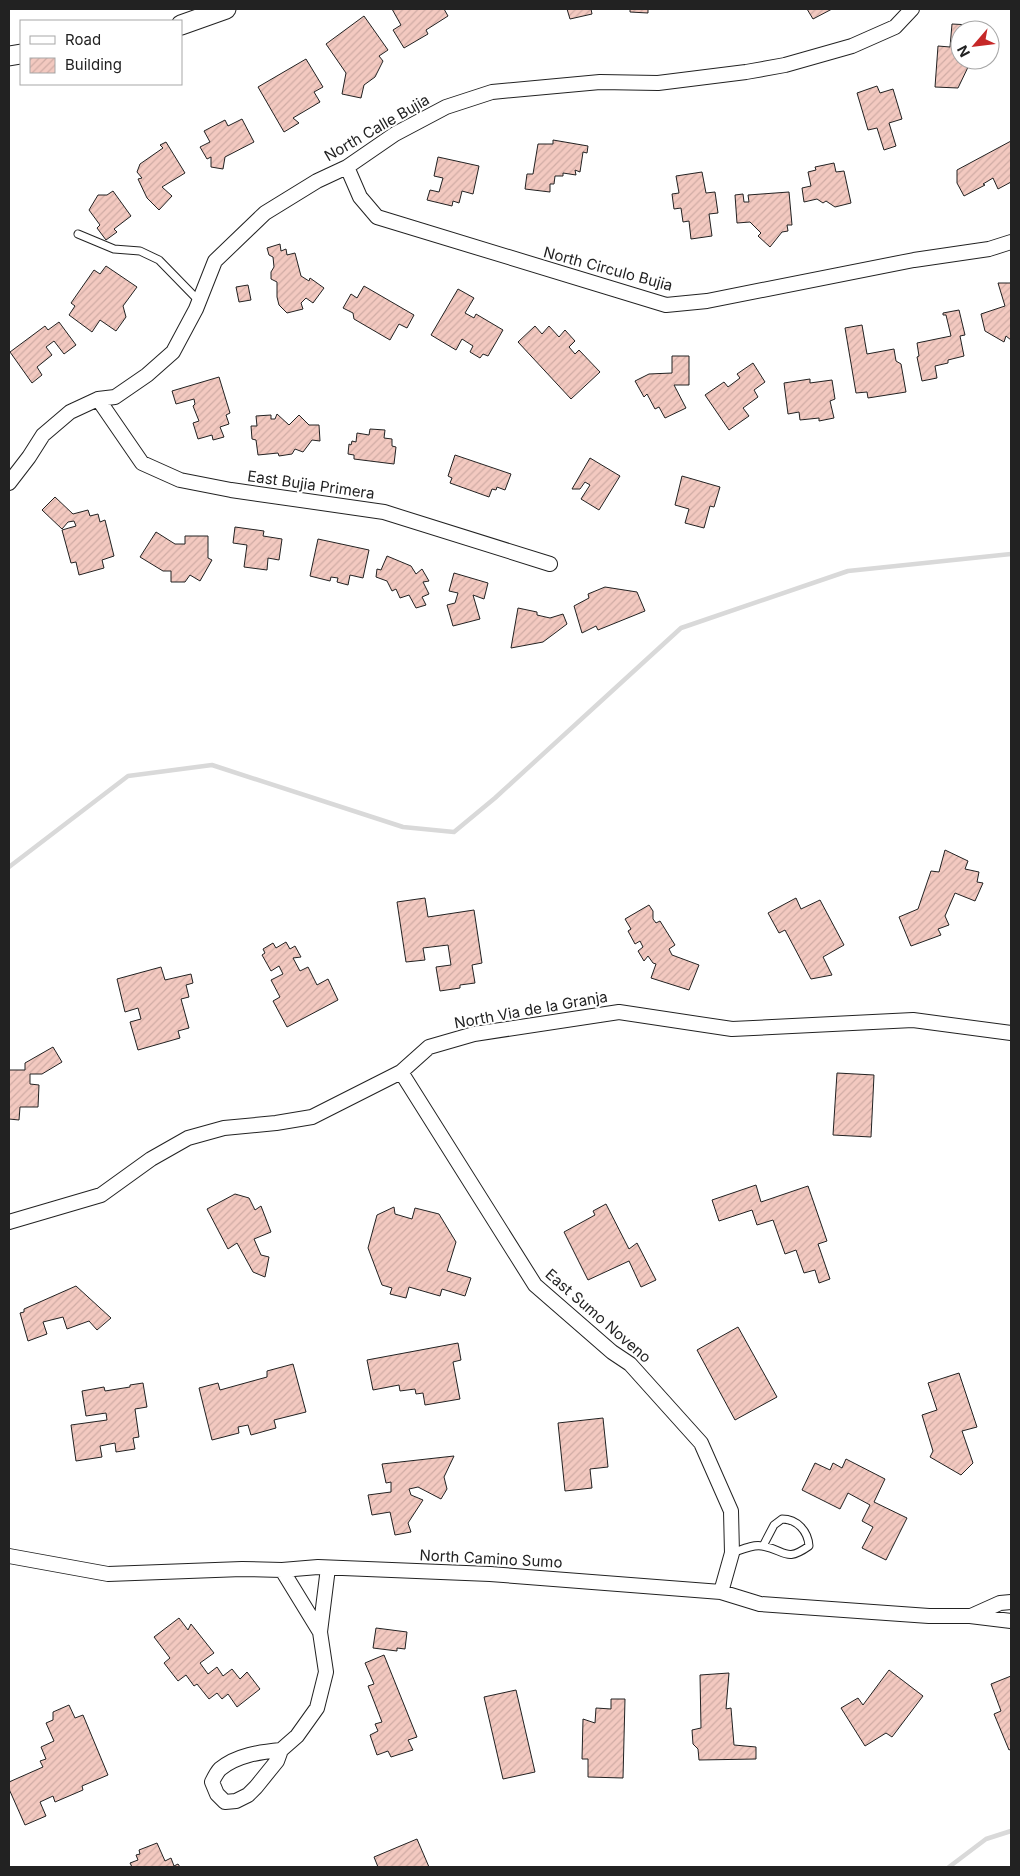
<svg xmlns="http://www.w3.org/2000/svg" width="1020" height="1876" font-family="Inter,sans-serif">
<defs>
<pattern id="building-hatch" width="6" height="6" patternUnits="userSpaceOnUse" patternTransform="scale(1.25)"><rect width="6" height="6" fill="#f3c9c0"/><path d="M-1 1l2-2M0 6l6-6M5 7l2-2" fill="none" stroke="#d0aca5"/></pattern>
</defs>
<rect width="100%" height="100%" fill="#fff"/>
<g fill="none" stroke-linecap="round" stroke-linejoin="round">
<!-- stream -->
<path stroke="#d9d9d9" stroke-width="4.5" d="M9 867 128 776 212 765 403 827 454 832 495 798 681 628 848 571 1011 554
M949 1867 986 1839 1011 1831"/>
</g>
<!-- building -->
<path fill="url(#building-hatch)" stroke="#222" d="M392 9H444L448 16 426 30 428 34 404 48 393 30 401 25Z
M567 9H591L592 14 570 19Z
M630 9H648V13L630 12Z
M807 9H832L813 19Z
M364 16 388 50 379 56 383 61 375 77 364 85 361 98 342 94 346 73 326 44Z
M952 24 971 25 974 30H960V60H974L970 63 958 88 935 87 938 46 950 47Z
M306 59 323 87 314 92 320 102 293 118 299 123 284 132 258 87Z
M877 86 880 93 893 89 902 119 889 123 896 146 884 150 877 128 868 130 857 93Z
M242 119 254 142 225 157 223 169 211 167V157L207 159 200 147 210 142 204 131 225 120 228 126Z
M553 140 588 146 587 153 583 152 580 172 575 170 576 175 563 173V176H555L554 184H550V192L525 189 527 174H533L538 144H553Z
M1011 141V182L998 189 993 178 983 184 985 185 964 196 957 183V170Z
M166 142 185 173 162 187 172 196 159 210 147 198 138 179 142 178 137 172 140 164 163 148 160 145Z
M438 157 479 166 473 194 462 191 459 203 453 201 452 206 427 200 430 190 439 192 443 178 434 176Z
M834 163 836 172 844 171 851 203 835 207 826 201 823 203 817 199 804 202 802 188 811 186 808 172 816 170 815 167Z
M702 172 706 193 715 192 718 213 709 214 712 236 691 239 689 221 683 222 681 208 674 209 672 194 679 193 676 176Z
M113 191 131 216 114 229 117 232 106 240 97 228 100 225 89 210 98 195H107Z
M789 192 792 225H787L788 231 782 232 770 247 758 236 761 233 750 222 737 223 735 195 743 194 744 202H749L748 195Z
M280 244 281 251 286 249 287 255 295 253 301 276 309 281 310 278 324 288 313 303 306 298 301 303 303 309 287 313 279 305 277 297V282L271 279V272L274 267 273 257 269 255 267 248Z
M106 266 137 287 123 306 126 317 116 331 100 320 92 332 69 315 75 306 71 303 94 270 100 274Z
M998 283H1011V340L1006 336 1004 342 985 331 981 314 1005 306Z
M248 285 251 300 239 302 236 287Z
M364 286 414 315 407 328 399 324 390 340 354 319 353 313 343 308 351 294 357 298Z
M458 289 474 298 465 313 474 318 476 314 503 330 488 356 483 354 480 358 470 352 473 346 462 339 456 350 431 335Z
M959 310 965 335 960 336 964 356 948 360V363L935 366 937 378 922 381 917 357 919 356 917 343 951 336 946 315H943V313Z
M59 322 76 345 64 354 54 341 46 347 52 355 37 367 42 375 32 383 10 352 45 326 48 330Z
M862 325 867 354 894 349 896 361 901 364 906 392 868 398 867 392 856 393 845 328Z
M535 326 542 334 549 326 559 337 565 330 575 341 569 347 575 354 579 350 600 372 571 399 518 342Z
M672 356H689V385H674L686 408 665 418 659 407 655 409 647 394 644 397 635 381 649 374 672 373Z
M753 363 765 382 754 390 758 397 743 408 749 416 729 430 705 395 724 382 728 387 740 378 737 374Z
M219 377 230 413 226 415 229 424 220 427 224 437 213 440 212 435 198 439 193 423 199 421 193 406 195 404 194 399 176 404 172 391Z
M810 379V383L832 380 835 399 830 401 834 418 819 421V418L800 420 799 412 788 414 784 383Z
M277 414 289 425 299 415 309 425H319L320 441 312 440 303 452 295 449 292 454 279 456 278 453 258 455 256 440 252 439 251 426H257L256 416 271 415V419H275Z
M370 429 385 430 384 438 392 439V446L396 447 394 464 354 459V455L348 454 349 444 351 445 352 441 356 442 357 433 369 435Z
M455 455 511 474 505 490 497 487 496 490 492 489 489 497 450 483 452 478 448 476Z
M590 458 620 476 599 510 581 499 590 485 585 482 580 489H572Z
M682 476 720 487 714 507 710 506 704 528 685 523 689 509 675 505Z
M55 497 73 514 88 510 90 516 98 514 100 522 105 520 114 556 102 560 104 568 79 575 76 562 71 563 62 530 76 526 74 521 68 522 62 529 42 510Z
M235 527 264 531 263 536 282 539 279 560 268 558 267 570 244 567 247 545 233 543Z
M156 532 175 544H185V536H208V558L212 560 200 581 190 575 185 582H171V571H163L140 557Z
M318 539 369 550 363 578 350 575 348 585 337 582 338 578 331 577 330 581 310 576Z
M387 556 411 566 416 574 422 569 429 581 423 582 429 594 422 597 426 605 416 608 409 595 400 598 396 589 392 591 387 581 376 577 377 569 381 570Z
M454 573 488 583 484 599 473 595 480 619 453 626 447 605 455 603 458 593 449 591Z
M605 587 637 592 645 611 598 630 596 626 582 633 574 606 589 598 588 594Z
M518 608 537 612V615L550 618 563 614 567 624 543 642 511 648Z
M945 850 968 861 965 869 979 872 977 882 983 883 975 901 955 893 945 916 949 925 938 929 941 935 911 946 899 917 918 909 931 871 939 872Z
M425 898 428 917 474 910 482 963 472 965 475 983 460 985V988L440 991 436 967 451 965 448 945 423 948 425 960 406 962 397 902Z
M796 898 801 909 820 900 844 945 823 957 832 975 811 979 785 930 779 933 768 913Z
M649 905 653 911V919L656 923 660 921 675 945 669 949 672 955 699 965 689 990 651 978 656 964 653 963 648 956 644 961 638 951 643 947 640 941 635 944 628 931 631 929 625 919Z
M286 942 290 949 295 946 301 957 293 958 300 971 308 967 317 985 328 979 338 1000 287 1027 273 1001 280 997 271 980 283 974 279 966 271 971 262 955 265 953 263 949 273 943 276 948Z
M161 967 165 980 191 974 193 983 186 985 189 997 181 999 189 1028 178 1031 180 1038 138 1050 130 1022 141 1019 138 1008 125 1012 117 979Z
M53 1047 62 1062 42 1074H30V1084L39 1085 38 1107H20L19 1120 9 1119V1122V1070H25V1063Z
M837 1073 874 1075 871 1137 833 1135Z
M756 1185 761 1202 808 1186 827 1241 818 1244 830 1279 819 1283 815 1270 804 1273 796 1250 785 1254 773 1220 757 1225 752 1210 719 1221 712 1200Z
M235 1194 249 1198 255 1210 261 1206 271 1232 254 1239 261 1255 269 1257 265 1277 253 1272 237 1243 228 1249 207 1209Z
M606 1204 629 1249 637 1243 656 1280 641 1287 629 1261 588 1280 564 1232 595 1215 593 1211Z
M394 1207 395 1214 412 1219 415 1208 439 1214 456 1242 447 1271 471 1278 465 1296 442 1289 440 1296 409 1287 406 1298 390 1294 392 1288 382 1285 368 1248 377 1215Z
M76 1286 111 1318 97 1330 89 1321 67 1329 63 1317 43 1322 47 1334 28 1341 20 1313 24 1312V1309Z
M738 1327 777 1397 735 1420 697 1350Z
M458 1343 461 1360 453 1362 460 1399 425 1405 423 1393 416 1394 415 1389 400 1391 399 1385 373 1390 367 1360Z
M293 1364 306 1412 274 1420 276 1428 251 1435 248 1425 238 1427 239 1433 212 1440 199 1388 218 1383 220 1390 267 1377V1371Z
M959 1373 977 1427 962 1431 973 1463 961 1475 930 1457 933 1451 922 1415 937 1410 928 1383Z
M143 1383 147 1407 135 1409 139 1437 133 1438 135 1449 116 1452 115 1443 100 1446 102 1457 76 1461 71 1425 107 1420 106 1413 86 1416 82 1391 104 1387 105 1391 130 1387V1385Z
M603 1418 608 1467 590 1469 592 1488 565 1491 558 1423Z
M454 1456 444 1477 447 1489 441 1499 418 1487 409 1489 411 1495 423 1500 408 1523 411 1532 395 1535 390 1512 372 1515 368 1495 391 1492V1482L386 1483 382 1464Z
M846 1459 885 1479 874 1502 907 1518 886 1560 862 1548 873 1527 862 1521 870 1505 848 1493 840 1509 802 1490 815 1463 830 1470 833 1463 842 1468Z
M179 1618 188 1630 191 1624 214 1653 200 1663 208 1674 217 1667 223 1676 232 1669 240 1679 247 1672 260 1689 237 1707 228 1694 222 1699 217 1693 209 1699 197 1684 194 1686 186 1675 178 1681 164 1663 170 1658 154 1637Z
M376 1628 407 1632 405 1649 397 1648V1651L373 1648Z
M384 1655 417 1737 408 1740 413 1750 391 1757 388 1751 377 1755 370 1735 378 1731 375 1724 382 1722 368 1686 374 1684 365 1663Z
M889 1670 923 1696 892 1737 886 1733 865 1746 841 1708 858 1698 863 1705Z
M729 1673 726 1709 731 1708 734 1745 756 1747V1759L699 1760 698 1749 693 1744 692 1730 701 1728 700 1675Z
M1011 1676V1749L1009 1750 994 1714 1001 1711 991 1684Z
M516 1690 535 1772 503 1779 484 1697Z
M611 1699H625L623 1778 588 1777V1759H582L583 1719 595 1723 596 1708 611 1709Z
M69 1705 75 1718 83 1715 108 1775 82 1786 83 1790 55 1802 53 1796 40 1802 46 1816 25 1825 9 1789V1782L43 1767 40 1761 46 1759 41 1747 54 1741 46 1723 53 1720V1712Z
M417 1839 429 1867H378L374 1857Z
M157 1843 165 1861 171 1858 174 1866 178 1864 180 1867H132L130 1863 138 1860 136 1855 140 1854 139 1850Z"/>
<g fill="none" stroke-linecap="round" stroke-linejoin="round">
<!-- lane casing -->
<g stroke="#222" stroke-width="9">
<path id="lane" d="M78 234 114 249 140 251 159 260 199 301
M732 1553C741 1550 753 1544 762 1546 786 1550 785 1563 809 1546 808 1531 797 1519 782 1519L774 1525 763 1546"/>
</g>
<!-- street casing -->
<g stroke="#222" stroke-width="16">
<path id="street" d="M347 167 360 197 377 217 666 305 707 301 914 260 989 249 1011 242
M98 399 142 463 180 480 231 490 384 512 550 564
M9 483 29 457 43 435 70 412 98 399 115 397 147 375 173 352 196 309 215 261 265 213 317 181 347 167 395 134 446 107 492 92 600 82 658 83 746 72 785 65 852 46 895 27 912 9
M401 1072 535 1285 612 1352 630 1364 701 1443 731 1511 732 1553 721 1592
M9 1222 101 1195 151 1159 188 1138 224 1128 276 1123 312 1117 401 1072 429 1047 474 1034 619 1012 732 1029 913 1020 1011 1033
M9 1556 108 1574 242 1569 282 1570 318 1567 490 1574 721 1592 760 1604 929 1616H970L1011 1621
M282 1570 320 1632 328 1568
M971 1616 1000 1603 1011 1602
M281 1750C260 1752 237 1755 220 1769 217 1772 214 1778 212 1782L217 1794 225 1802 236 1801 248 1795 256 1787 277 1761 281 1750 297 1736 317 1708 326 1672 320 1632"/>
</g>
<!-- secondary casing -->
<g stroke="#222" stroke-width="21">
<path id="secondary" d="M181 25 226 9
M9 56 21 54"/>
</g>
<!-- lane -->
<use href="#lane" stroke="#fff" stroke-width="7"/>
<!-- street -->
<use href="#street" stroke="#fff" stroke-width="14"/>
<!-- secondary -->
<use href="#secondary" stroke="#fff" stroke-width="19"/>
</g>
<g text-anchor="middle" stroke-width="4" stroke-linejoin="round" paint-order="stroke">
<!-- street labels -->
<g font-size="15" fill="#222" stroke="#fff">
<text transform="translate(377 128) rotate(-30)" y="5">North Calle Bujia</text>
<text transform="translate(608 269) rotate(15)" y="5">North Circulo Bujia</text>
<text transform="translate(311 485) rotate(8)" y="5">East Bujia Primera</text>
<text transform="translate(531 1010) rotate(-10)" y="5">North Via de la Granja</text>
<text transform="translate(598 1316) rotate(41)" y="5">East Sumo Noveno</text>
<text transform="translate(491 1559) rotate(3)" y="5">North Camino Sumo</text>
</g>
</g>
<!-- border -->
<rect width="1020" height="1876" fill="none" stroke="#222222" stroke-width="20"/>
<!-- legend -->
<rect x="20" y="20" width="162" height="65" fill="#ffffff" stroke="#a7a7a7"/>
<rect x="30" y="36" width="25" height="8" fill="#ffffff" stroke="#a7a7a7"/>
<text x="65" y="45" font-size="15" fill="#222222">Road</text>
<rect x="30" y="58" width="25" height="15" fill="url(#building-hatch)" stroke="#a7a7a7"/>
<text x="65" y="70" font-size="15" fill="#222222">Building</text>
<!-- north arrow -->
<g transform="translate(975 45) rotate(242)"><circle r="24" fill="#ffffff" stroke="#a7a7a7"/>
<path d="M0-4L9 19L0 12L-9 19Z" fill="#c62828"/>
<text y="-8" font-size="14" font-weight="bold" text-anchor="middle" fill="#222222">N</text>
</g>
</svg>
